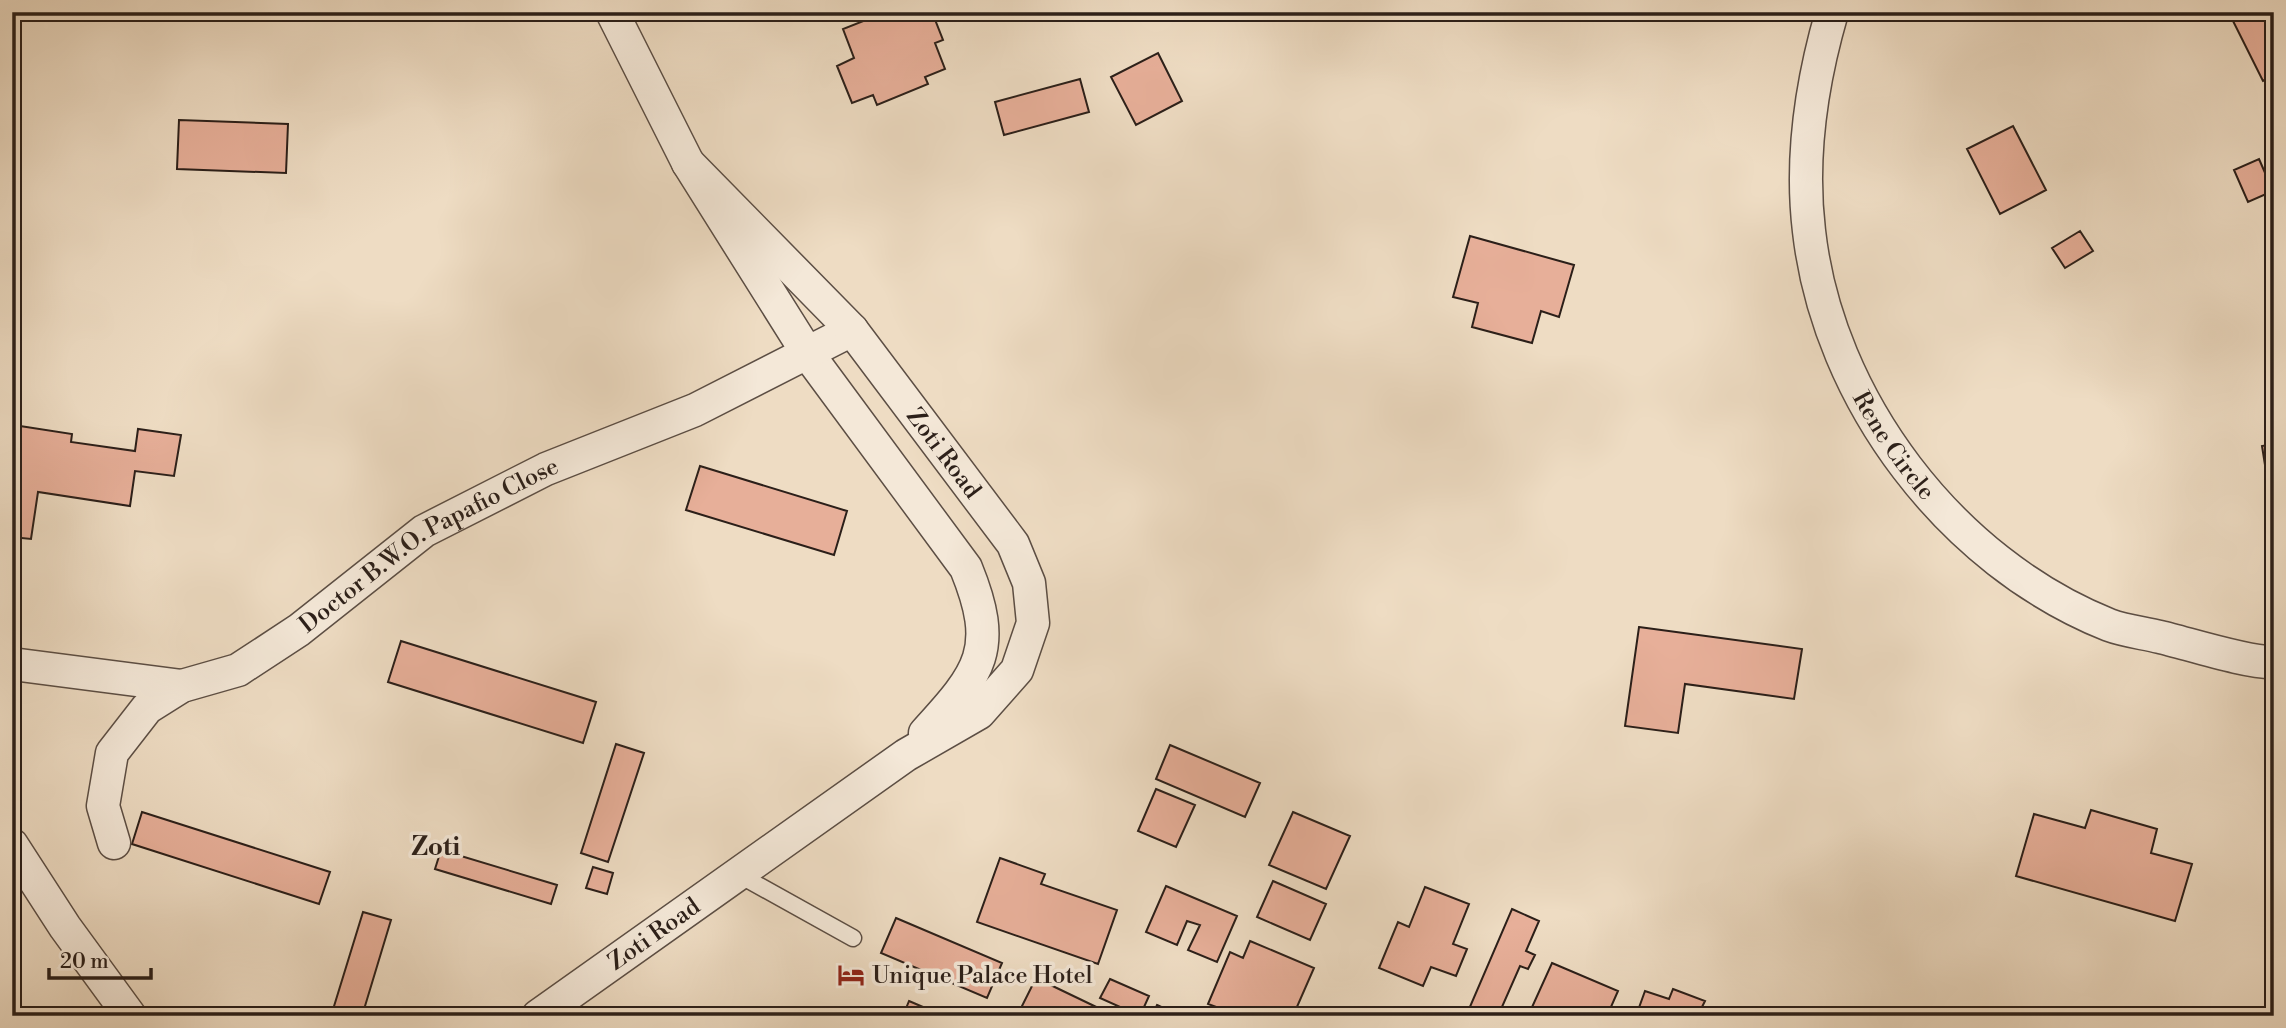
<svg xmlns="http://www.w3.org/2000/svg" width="2286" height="1028" font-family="'Libre Bodoni',serif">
<rect width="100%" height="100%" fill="#eedcc3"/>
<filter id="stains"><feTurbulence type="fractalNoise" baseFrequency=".00286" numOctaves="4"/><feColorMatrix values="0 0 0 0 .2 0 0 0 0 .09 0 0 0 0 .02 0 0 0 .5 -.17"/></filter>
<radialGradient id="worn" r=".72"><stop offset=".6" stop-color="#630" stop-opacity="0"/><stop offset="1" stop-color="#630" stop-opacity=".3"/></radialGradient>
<!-- building -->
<path fill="#e7af99" stroke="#2b1f19" stroke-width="2" d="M886 12H932L943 40 935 43 945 69 925 77 928 84 877 105 873 95 852 103 837 66 854 58 843 29Z
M2236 12H2274V76L2263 81 2230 15Z
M1158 53 1182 101 1136 125 1111 77Z
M1080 79 1089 112 1004 135 995 102Z
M179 120 288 124 286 173 177 169Z
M2013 126 2046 190 2000 214 1967 149Z
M2259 159 2273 191 2248 202 2234 170Z
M2080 231 2093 251 2065 268 2052 248Z
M1470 236 1574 265 1559 317 1541 311 1532 343 1472 327 1478 303 1453 297Z
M20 426 72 434 71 442 135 451 138 429 181 435 174 476 135 471 130 506 38 492 31 539 12 537V473Z
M2274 444V502L2271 503 2262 446Z
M700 466 847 511 834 555 686 510Z
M1639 627 1802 649 1794 699 1685 684 1678 733 1625 726Z
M401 641 596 702 583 743 388 682Z
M616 744 644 753 608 862 581 853Z
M1170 745 1260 783 1245 817 1156 779Z
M1156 789 1195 805 1176 847 1138 831Z
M2091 810 2157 829 2151 853 2192 864 2175 921 2016 876 2034 814 2085 828Z
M142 812 330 872 319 904 132 844Z
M1293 812 1350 836 1326 889 1269 865Z
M441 850 557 885 551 904 435 869Z
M1000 858 1045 874 1041 884 1117 910 1098 964 977 922Z
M593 867 613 873 607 894 586 888Z
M1273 881 1326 904 1310 940 1257 917Z
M1166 886 1237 916 1217 962 1188 950 1200 925 1187 921 1177 945 1146 932Z
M1425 887 1469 904 1453 944 1467 949 1456 976 1431 967 1423 986 1379 968 1398 922 1409 927Z
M1512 909 1539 921 1526 951 1535 955 1528 969 1520 966 1498 1016H1466Z
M363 912 391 920 362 1016H331Z
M896 918 1002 963 987 998 881 953Z
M1250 941 1314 968 1293 1016H1219L1222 1009 1208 1004 1230 952 1243 958Z
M1552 963 1618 991 1607 1016H1528Z
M1036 978 1115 1016H1017Z
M1110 979 1149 996 1140 1016 1100 998Z
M1673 989 1705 1001 1701 1009 1719 1016H1636L1645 991 1669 999Z
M909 1001 944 1016H903Z
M1157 1005 1181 1016H1152Z"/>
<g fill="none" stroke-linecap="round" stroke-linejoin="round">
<!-- service casing -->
<g stroke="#5c4e44" stroke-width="19">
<path id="service" d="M736 873 853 938"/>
</g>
<!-- minor casing -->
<g stroke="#5c4e44" stroke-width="35">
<g id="minor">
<path d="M612 12 688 163 808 354 966 568C999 649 981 672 925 733"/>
<path id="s1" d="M1832 12C1811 84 1800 156 1809 231 1828 400 1951 562 2109 625 2125 631 2144 633 2160 637 2186 643 2251 664 2274 662"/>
<path d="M12 664 182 686"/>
<path id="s2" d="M114 843 103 806 112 753 147 708 182 686 238 670 299 630 424 531 546 469 695 410 852 330"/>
<path d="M12 845 65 927 130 1016"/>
<path id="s3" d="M538 1016 906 755 979 713 1017 670 1033 623 1029 583 1013 544 852 330 688 163"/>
</g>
</g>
<!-- service -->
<use href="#service" stroke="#f4e8d8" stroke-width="16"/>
<!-- minor -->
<use href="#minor" stroke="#f4e8d8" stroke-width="32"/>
</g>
<!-- icons -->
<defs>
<g id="hotel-bare" transform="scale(2.1)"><path d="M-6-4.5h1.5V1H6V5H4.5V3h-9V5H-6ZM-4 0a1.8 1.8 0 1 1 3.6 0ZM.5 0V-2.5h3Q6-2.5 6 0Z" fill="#8f2418" stroke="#f4e8d8" stroke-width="2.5" paint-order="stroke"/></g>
</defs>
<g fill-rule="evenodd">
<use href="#hotel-bare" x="851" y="975"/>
</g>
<g text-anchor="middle" stroke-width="7" stroke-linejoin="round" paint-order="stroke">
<!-- street labels -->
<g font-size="24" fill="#2b1f19" stroke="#f4e8d8">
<text dy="8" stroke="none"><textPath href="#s1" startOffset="455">Rene Circle</textPath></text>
<text transform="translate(944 453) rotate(53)" y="8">Zoti Road</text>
<text dy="8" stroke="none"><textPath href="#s2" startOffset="478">Doctor B.W.O. Papafio Close</textPath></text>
<text dy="8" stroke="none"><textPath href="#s3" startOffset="142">Zoti Road</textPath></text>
</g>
<!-- poi labels -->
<g font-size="24" fill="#2b1f19" stroke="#f4e8d8" text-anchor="start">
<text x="872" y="983">Unique Palace Hotel</text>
</g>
<!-- neighbourhood labels -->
<g font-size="26" font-weight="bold" fill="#2b1f19" stroke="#f4e8d8">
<text x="436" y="855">Zoti</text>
</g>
</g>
<!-- margin -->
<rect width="2286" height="1028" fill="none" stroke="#eedcc3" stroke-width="42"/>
<rect x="14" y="14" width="2258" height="1000" fill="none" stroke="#2b1f19" stroke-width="3.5"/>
<rect x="21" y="21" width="2244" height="986" fill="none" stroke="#2b1f19" stroke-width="2"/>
<!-- scale -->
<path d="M49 968v10h102v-10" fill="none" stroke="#2b1f19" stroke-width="3.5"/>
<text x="60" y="968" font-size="21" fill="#2b1f19" stroke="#f4e8d8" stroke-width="5" paint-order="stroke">20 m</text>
<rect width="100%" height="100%" filter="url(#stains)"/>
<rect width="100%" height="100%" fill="url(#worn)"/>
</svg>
